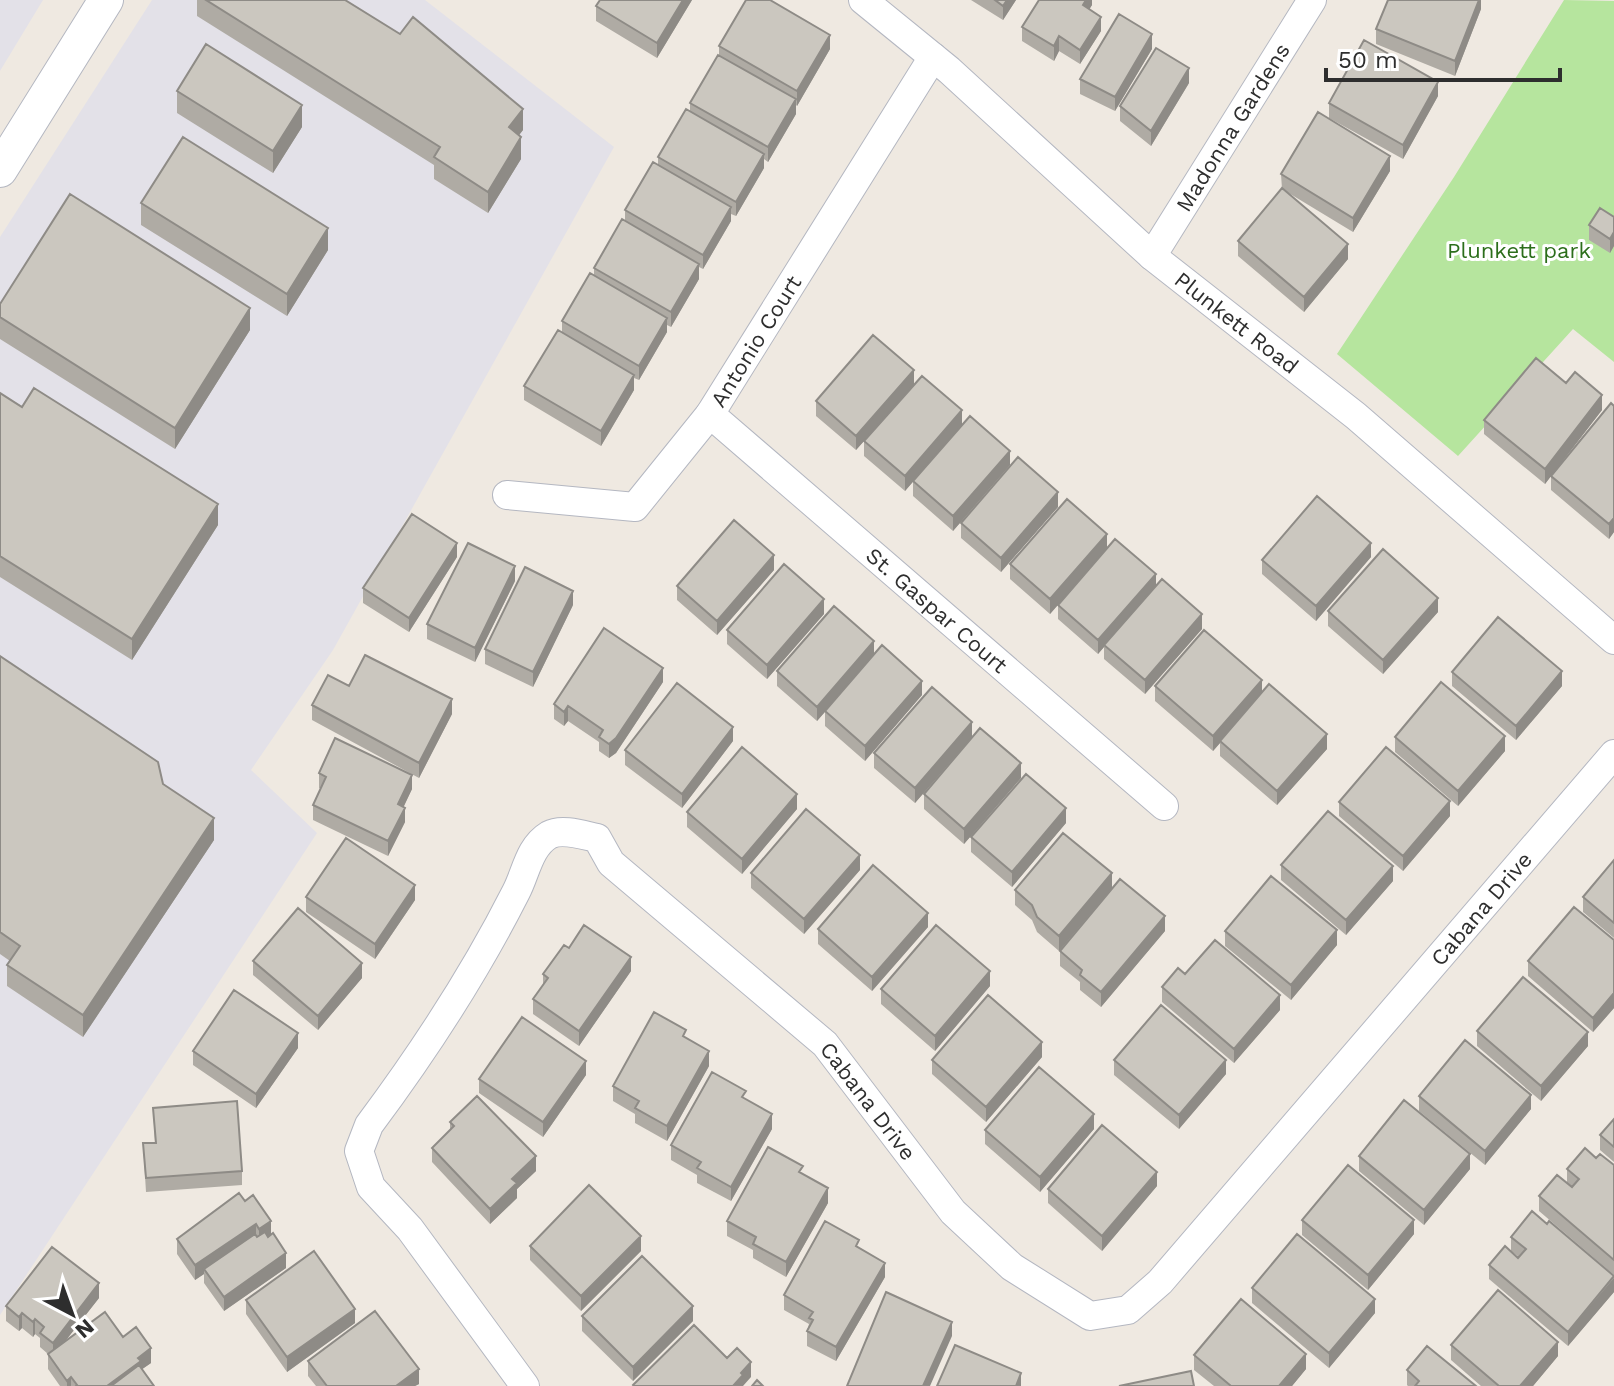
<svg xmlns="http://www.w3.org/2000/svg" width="1614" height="1386" font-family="'Work Sans',sans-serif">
<rect width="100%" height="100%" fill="#efe9e1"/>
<!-- industrial -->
<path fill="#e3e1e8" d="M0 0H43L0 71Z
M152 0H425L614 147 333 650 251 770 317 833 0 1315V237Z"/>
<!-- green -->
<path fill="#b6e59e" d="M1564 0 1614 1V362L1573 329 1458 456 1337 354 1454 177Z"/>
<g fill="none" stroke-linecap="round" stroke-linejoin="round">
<!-- minor casing -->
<g stroke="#b4b7c1" stroke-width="30">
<g id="minor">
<path id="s1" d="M863 0 949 70 1152 256 1356 416 1614 640"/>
<path id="s2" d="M1152 256 1312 0"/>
<path id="s3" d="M710 414 1164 806"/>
<path id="s4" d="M507 495 635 507 710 414 933 57"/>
<path id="s5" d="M525 1386 410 1229 371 1187 359 1151 369 1125C422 1054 476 971 516 892 526 873 529 847 549 835 562 828 583 835 597 838L611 863 825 1044 953 1212 1012 1267 1090 1316 1128 1310 1160 1282 1614 754"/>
</g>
</g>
<!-- tertiary casing -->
<g stroke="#b4b7c1" stroke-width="36">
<path id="tertiary" d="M0 170 106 0"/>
</g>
<!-- minor -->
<use href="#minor" stroke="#fff" stroke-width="28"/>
<!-- tertiary -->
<use href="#tertiary" stroke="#fff" stroke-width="34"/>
</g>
<!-- wall -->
<path fill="#afaba4" d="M197 0H345L523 130 519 135 521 159 488 213 434 179V165L197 16Z
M692 0 657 58 596 21V6Z
M971 0H1016L1003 20Z
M1092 0V5L1089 9 1101 31 1080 64 1059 51 1054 61 1022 41V27Z
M1481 0V9L1455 76 1376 44V29Z
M719 46 830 49 797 106 796 105V114L768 162 764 159V168L736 216 731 214V221L703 269 699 267V279L671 327 667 325V332L639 380 634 378V390L601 446 524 400V386L562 332V321L594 275V268L625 221V210L658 165V157L690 111V103L719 55Z
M1152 49 1115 111 1080 94V79Z
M1189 83 1151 146 1120 121V106Z
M177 91 302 127 273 173 177 113Z
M1438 96 1403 159 1329 118V103Z
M1390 171 1353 232 1287 192 1348 259 1304 312 1238 256V241L1282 189 1281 174Z
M141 203 328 250 287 316 141 225Z
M1614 217V246L1610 253 1589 240V225Z
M0 304 250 330 175 449 0 339Z
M1566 383 1602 410 1554 472 1614 406V532L1609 539 1551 490V476L1545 484 1484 434V420Z
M914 385 962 425 905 491 864 456V441L856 450 816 416V401Z
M0 393 218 525 132 660 0 577Z
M1010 465 953 531 913 496V481Z
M1058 507 1001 572 961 538V523Z
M1107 548 1156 586 1202 629 1145 694 1104 659V647L1098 654 1058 619V605L1050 614 1010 579V564Z
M457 557 409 632 363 603V588Z
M1371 557 1316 621 1262 574V560Z
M774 570 717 635 677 600V586Z
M515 581 475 662 427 639V624Z
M573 605 533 687 485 664V649Z
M1328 611 1438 612 1383 674 1328 626Z
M824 614 767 679 727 644V630Z
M874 655 922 695 865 761 825 726V712L817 721 777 686V671Z
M0 656 163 784 214 840 83 1037 7 986V965L10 961 0 954Z
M1452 672 1562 686 1516 740 1452 686Z
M663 682 616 753 609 758 599 751V742L568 721 564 726 554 719V704Z
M349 686 452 714 419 778 312 720V705Z
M1155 686 1262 692 1327 749 1277 805 1220 756V743L1213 751 1155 701Z
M972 737 915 803 874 768V753Z
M1395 737 1505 751 1458 806 1395 752Z
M733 741 682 808 625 765V750Z
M319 773 412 789 403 807 405 822 388 856 313 820V805L321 789 319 788Z
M1021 778 964 844 924 809V794Z
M1339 802 1450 816 1403 871 1339 816Z
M797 809 742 874 687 827V812Z
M1066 823 1012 887 971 852V837Z
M1614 860V938L1583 912V897Z
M1281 865 1393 881 1346 935 1281 880Z
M860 870 804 934 751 888V873Z
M1112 888 1059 951 1037 932 1032 920 1015 905V890Z
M306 897 415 900 375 959 306 912Z
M928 927 872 991 818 944V929Z
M1165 931 1101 1007 1080 990V982L1060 966V951Z
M1225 931 1337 945 1291 1000 1225 946Z
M1614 940V1008L1593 1032 1528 976V961Z
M569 948 631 971 579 1046 533 1014V999L543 985V974Z
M253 961 362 978 318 1030 253 975Z
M1185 974 1280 1010 1234 1063 1162 1002V987Z
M990 986 935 1051 881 1004V989Z
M1477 1031 1588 1046 1541 1101 1477 1046Z
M686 1038 709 1066 667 1141 635 1123V1114L613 1101V1086Z
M298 1048 256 1108 193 1065V1051Z
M1042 1057 986 1122 932 1074V1060Z
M1114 1060 1226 1074 1179 1129 1114 1075Z
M586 1075 543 1137 479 1093V1079Z
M1419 1096 1531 1109 1485 1165 1419 1111Z
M746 1099 772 1129 731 1201 697 1183V1175L671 1160V1145Z
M153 1108 242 1171V1185L146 1192 143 1143H155Z
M1614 1119V1162L1600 1150V1135Z
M450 1122 536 1171 517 1189V1198L490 1224 432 1162V1148L450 1130Z
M1094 1129 1040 1192 985 1144V1130Z
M1359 1156 1470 1169 1424 1225 1359 1171Z
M1596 1158 1614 1165V1275L1539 1211V1196L1567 1183V1169Z
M803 1174 828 1203 786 1277 753 1258V1250L727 1236V1221Z
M1157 1186 1102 1251 1048 1203V1189Z
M239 1193 271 1235 286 1268 224 1311 204 1283V1274L195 1280 177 1254V1239Z
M1302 1220 1414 1234 1368 1290 1302 1235Z
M1511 1237 1614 1276V1292L1568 1346 1489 1279V1265L1519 1257 1511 1251Z
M530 1246 641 1251 581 1311 530 1260Z
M859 1248 885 1277 836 1361 807 1346V1331L809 1324 784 1310V1295Z
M1252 1288 1375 1313 1329 1368 1252 1303Z
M99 1298 64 1342 123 1337 151 1363 142 1369 154 1386H60L48 1369V1354L40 1347V1338L35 1334 33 1337 22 1328 19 1331 6 1321V1306Z
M246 1300 355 1323 287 1372 246 1314Z
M582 1316 693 1321 633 1381 582 1331Z
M1451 1345 1558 1356 1533 1386H1481L1451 1360Z
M1194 1355 1306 1369 1292 1386H1214L1194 1370Z
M308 1361 419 1384 415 1386H316L308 1376Z
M1407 1370 1476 1386H1408L1407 1385Z"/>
<!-- shaded-wall -->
<path fill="#8e8b86" d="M683 0H692L657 58V43Z
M1007 0H1016L1003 20V6Z
M1086 0H1092V5L1083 20V5Z
M1479 0H1481V9L1455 76V61Z
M1101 17V31L1080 64V50Z
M1152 34V49L1115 111V97Z
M830 35V49L797 106V91Z
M1059 36V51L1054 61V46Z
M1189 68V83L1151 146V131Z
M1438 82V96L1403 159V145Z
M796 99V114L768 162V147Z
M302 105V127L273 173V151Z
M523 109V130L509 148V127Z
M521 137V159L488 213V192Z
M764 154V168L736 216V202Z
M1390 156V171L1353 232V218Z
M731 207V221L703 269V255Z
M328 228V250L287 316V294Z
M1614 232V246L1610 253V239Z
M1348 244V259L1304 312V297Z
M699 264V279L671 327V312Z
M250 308V330L175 449V428Z
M667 318V332L639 380V366Z
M914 370V385L856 450V436Z
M634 375V390L601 446V431Z
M1602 395V410L1545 484V469Z
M962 410V425L905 491V476Z
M1010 451V465L953 531V516Z
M1058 492V507L1001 572V558Z
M218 504V525L132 660V639Z
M1614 518V532L1609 539V524Z
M1107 534V548L1050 614V599Z
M457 543V557L409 632V618Z
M1371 543V557L1316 621V606Z
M774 555V570L717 635V621Z
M515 566V581L475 662V648Z
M1156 574V589L1104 645V647L1098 654V640Z
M573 591V605L533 687V672Z
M1438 598V612L1383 674V660Z
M824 599V614L767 679V665Z
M1202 614V629L1145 694V680Z
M874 641V655L817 721V707Z
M663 668V682L616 753 609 758V744Z
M1562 671V686L1516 740V726Z
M1262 680V694L1220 741V743L1213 751V736Z
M922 681V695L865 761V746Z
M452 699V714L419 778V763Z
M568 706V721L564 726V712Z
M972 722V737L915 803V788Z
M733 727V741L682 808V794Z
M1327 734V749L1277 805V791Z
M1505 736V751L1458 806V791Z
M1021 763V778L964 844V829Z
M412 775V789L398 819V804Z
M797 794V809L742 874V859Z
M1450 801V816L1403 871V856Z
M405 808V822L388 856V841Z
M1066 808V823L1012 887V872Z
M214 818V840L83 1037V1015Z
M860 855V870L804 934V919Z
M1393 866V881L1346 935V920Z
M1112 873V888L1059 951V936Z
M415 885V900L375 959V944Z
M928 913V927L872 991V977Z
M1165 916V931L1101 1007V992Z
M1337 930V945L1291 1000V985Z
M631 957V971L579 1046V1031Z
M362 963V978L318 1030V1016Z
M990 971V986L935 1051V1036Z
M1614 993V1008L1593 1032V1018Z
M1280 995V1010L1234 1063V1049Z
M1588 1032V1046L1541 1101V1086Z
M298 1033V1048L256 1108V1094Z
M1042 1042V1057L986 1122V1107Z
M709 1051V1066L667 1141V1126Z
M1226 1060V1074L1179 1129V1115Z
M586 1061V1075L543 1137V1122Z
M1531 1095V1109L1485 1165V1151Z
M772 1114V1129L731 1201V1187Z
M1094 1114V1129L1040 1192V1177Z
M1470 1154V1169L1424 1225V1210Z
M536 1156V1171L517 1189V1198L490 1224V1209L512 1179Z
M1157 1172V1186L1102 1251V1236Z
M828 1188V1203L786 1277V1262Z
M1414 1220V1234L1368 1290V1275Z
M271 1221V1236L259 1244V1229Z
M256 1224V1238L204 1269V1274L195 1280V1265Z
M641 1236V1251L581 1311V1296Z
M286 1253V1268L224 1311V1297Z
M885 1263V1277L836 1361V1347Z
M1614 1278V1292L1568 1346V1332Z
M99 1283V1298L53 1357V1343Z
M1375 1299V1313L1329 1368V1353Z
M693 1306V1321L633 1381V1367Z
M355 1309V1323L287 1372V1357Z
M22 1313V1328L19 1331V1317Z
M35 1319V1334L33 1337V1322Z
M952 1322V1336L930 1386H923Z
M1558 1342V1356L1533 1386H1520Z
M151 1348V1363L141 1370 127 1386H107L138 1358Z
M1306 1354V1369L1292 1386H1279Z
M751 1362V1377L743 1386H733L741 1373Z
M419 1369V1384L415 1386H396Z
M1021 1373V1386H1016Z
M71 1377V1386H67V1381Z"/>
<!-- building -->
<path fill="#cbc7bf" stroke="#8e8b86" stroke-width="2" d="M206 0H345L400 34 413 17 523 109 509 127 521 137 488 192 434 157 440 147Z
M600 0H683L657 43 596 6Z
M746 0H770L830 35 797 91 719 46Z
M995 0H1007L1003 6Z
M1039 0H1086L1083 5 1101 17 1080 50 1059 36 1054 46 1022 27Z
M1388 0H1479L1455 61 1376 29Z
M1119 14 1152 34 1115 97 1080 79Z
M1364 40 1438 82 1403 145 1329 103Z
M206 44 302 105 273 151 177 91Z
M1156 48 1189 68 1151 131 1120 106Z
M718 55 796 99 768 147 690 103Z
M686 109 764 154 736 202 658 157Z
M1318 112 1390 156 1353 218 1281 174Z
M183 137 328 228 287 294 141 203Z
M653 162 731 207 703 255 625 210Z
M1282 188 1348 244 1304 297 1238 241Z
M70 194 250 308 175 428 0 317V304Z
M1600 208 1614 217V232L1610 239 1589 225Z
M622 219 699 264 671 312 594 268Z
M590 273 667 318 639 366 562 321Z
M558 330 634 375 601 431 524 386Z
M873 335 914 370 856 436 816 401Z
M1536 358 1566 383 1575 372 1602 395 1545 469 1484 420Z
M922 376 962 410 905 476 864 441Z
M34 388 218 504 132 639 0 556V393L22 407Z
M1611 403 1614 406V518L1609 524 1551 476Z
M970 416 1010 451 953 516 913 481Z
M1018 457 1058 492 1001 558 961 523Z
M1317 496 1371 543 1316 606 1262 560Z
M1067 499 1107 534 1050 599 1010 564Z
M412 514 457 543 409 618 363 588Z
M734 520 774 555 717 621 677 586Z
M1115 539 1156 574 1098 640 1058 605Z
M468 543 515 566 475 648 427 624Z
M1383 549 1438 598 1383 660 1328 611Z
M784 564 824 599 767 665 727 630Z
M525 567 573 591 533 672 485 649Z
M1162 579 1202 614 1145 680 1104 645Z
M834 606 874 641 817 707 777 671Z
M1498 617 1562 671 1516 726 1452 672Z
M604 628 663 668 616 738 609 744 599 737 603 730 568 706 564 712 554 704Z
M1204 630 1262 680 1213 736 1155 686Z
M882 645 922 681 865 746 825 711Z
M365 655 452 699 419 763 312 705 328 675 349 686Z
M0 656 158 762 163 784 214 818 83 1015 7 965 20 946 0 932Z
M1441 682 1505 736 1458 791 1395 737Z
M677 683 733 727 682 794 625 750Z
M1269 684 1327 734 1277 791 1220 741Z
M932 687 972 722 915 788 874 753Z
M980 728 1021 763 964 829 924 794Z
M335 738 412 775 398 804 405 808 388 841 313 805 326 777 319 773Z
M742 747 797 794 742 859 687 812Z
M1386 747 1450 801 1403 856 1339 802Z
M1026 774 1066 808 1012 872 971 837Z
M806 809 860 855 804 919 751 873Z
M1328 811 1393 866 1346 920 1281 865Z
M1063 833 1112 873 1059 936 1037 917 1032 905 1015 890Z
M346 838 415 885 375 944 306 897Z
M1614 860V923L1583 897Z
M873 865 928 913 872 977 818 929Z
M1271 876 1337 930 1291 985 1225 931Z
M1120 879 1165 916 1101 992 1080 975 1082 970 1060 951Z
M1574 907 1614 940V993L1593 1018 1528 961Z
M298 908 362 963 318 1016 253 961Z
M584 925 631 957 579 1031 533 999 548 978 543 974 564 945 569 948Z
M936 925 990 971 935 1036 881 989Z
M1215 940 1280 995 1234 1049 1162 987 1178 968 1185 974Z
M1523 977 1588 1032 1541 1086 1477 1031Z
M234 990 298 1033 256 1094 193 1051Z
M988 995 1042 1042 986 1107 932 1060Z
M1161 1005 1226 1060 1179 1115 1114 1060Z
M654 1012 686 1030 683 1036 709 1051 667 1126 635 1108 639 1101 613 1086Z
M522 1017 586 1061 543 1122 479 1079Z
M1465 1040 1531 1095 1485 1151 1419 1096Z
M1039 1067 1094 1114 1040 1177 985 1130Z
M712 1072 746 1091 742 1097 772 1114 731 1187 697 1168 701 1162 671 1145Z
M477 1096 536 1156 512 1179 517 1183 490 1209 432 1148 454 1126 450 1122Z
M1404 1100 1470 1154 1424 1210 1359 1156Z
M237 1101 242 1171 146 1178 143 1143H156L153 1108Z
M1614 1119V1147L1600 1135Z
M1102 1125 1157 1172 1102 1236 1048 1189Z
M768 1147 803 1166 799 1172 828 1188 786 1262 753 1244 756 1237 727 1221Z
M1585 1148 1596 1158 1600 1154 1614 1165V1260L1539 1196 1557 1175 1572 1187 1579 1179 1567 1169Z
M1348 1165 1414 1220 1368 1275 1302 1220Z
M589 1185 641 1236 581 1296 530 1246Z
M239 1193 245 1201 253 1195 271 1221 259 1229 256 1224 195 1265 177 1239Z
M1532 1211 1547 1224 1549 1221 1614 1276 1568 1332 1489 1265 1505 1246 1518 1258 1526 1249 1511 1237Z
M825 1221 859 1240 856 1246 885 1263 836 1347 807 1331 813 1320 809 1318 813 1312 784 1295Z
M265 1232 268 1237 273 1233 286 1253 224 1297 204 1269 255 1234 257 1237Z
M1297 1234 1375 1299 1329 1353 1252 1288Z
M52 1247 99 1283 53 1343 40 1333 44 1327 35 1319 33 1322 22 1313 19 1317 6 1306Z
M314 1251 355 1309 287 1357 246 1300Z
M642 1256 693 1306 633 1367 582 1316Z
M1498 1290 1558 1342 1520 1386H1499L1451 1345Z
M886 1292 952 1322 923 1386H847Z
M1241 1299 1306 1354 1279 1386H1231L1194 1355Z
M375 1311 419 1369 396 1386H327L308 1361Z
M105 1312 123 1337 136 1327 151 1348 138 1358 141 1361 107 1386H76L77 1385 71 1377 67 1381 48 1354Z
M694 1325 727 1358 737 1348 751 1362 741 1373 743 1375 733 1386H634L633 1385Z
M955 1345 1021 1373 1016 1386H937Z
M1427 1346 1476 1386H1415L1419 1381 1407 1370Z
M139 1365 154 1386H111Z
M1191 1371 1194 1386H1119Z
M757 1380 763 1386H752Z"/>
<g text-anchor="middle" stroke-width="6" stroke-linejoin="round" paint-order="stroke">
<!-- street labels -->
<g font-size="22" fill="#2e2e2e" stroke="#fff">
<text dy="8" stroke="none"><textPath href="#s2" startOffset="152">Madonna Gardens</textPath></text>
<text dy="8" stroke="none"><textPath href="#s1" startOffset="494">Plunkett Road</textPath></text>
<text dy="8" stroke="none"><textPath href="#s4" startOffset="334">Antonio Court</textPath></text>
<text dy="8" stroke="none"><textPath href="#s3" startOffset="300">St. Gaspar Court</textPath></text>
<text dy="8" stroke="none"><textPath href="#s5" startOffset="1976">Cabana Drive</textPath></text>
<text dy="8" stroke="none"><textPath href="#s5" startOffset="1090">Cabana Drive</textPath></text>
</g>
<!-- park labels -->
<g font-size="22" fill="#2c6e1b" stroke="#fff">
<text x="1519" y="258">Plunkett park</text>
</g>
</g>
<!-- north arrow -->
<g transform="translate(72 1314) rotate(139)" stroke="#ffffff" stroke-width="6" paint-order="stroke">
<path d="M0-6L14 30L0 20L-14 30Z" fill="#2e2e2e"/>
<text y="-12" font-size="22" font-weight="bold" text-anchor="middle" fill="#2e2e2e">N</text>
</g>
<!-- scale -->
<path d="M1326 68v12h234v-12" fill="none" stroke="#2e2e2e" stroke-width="4"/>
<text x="1338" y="68" font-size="24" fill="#2e2e2e" stroke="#ffffff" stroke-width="6" paint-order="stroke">50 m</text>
</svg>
